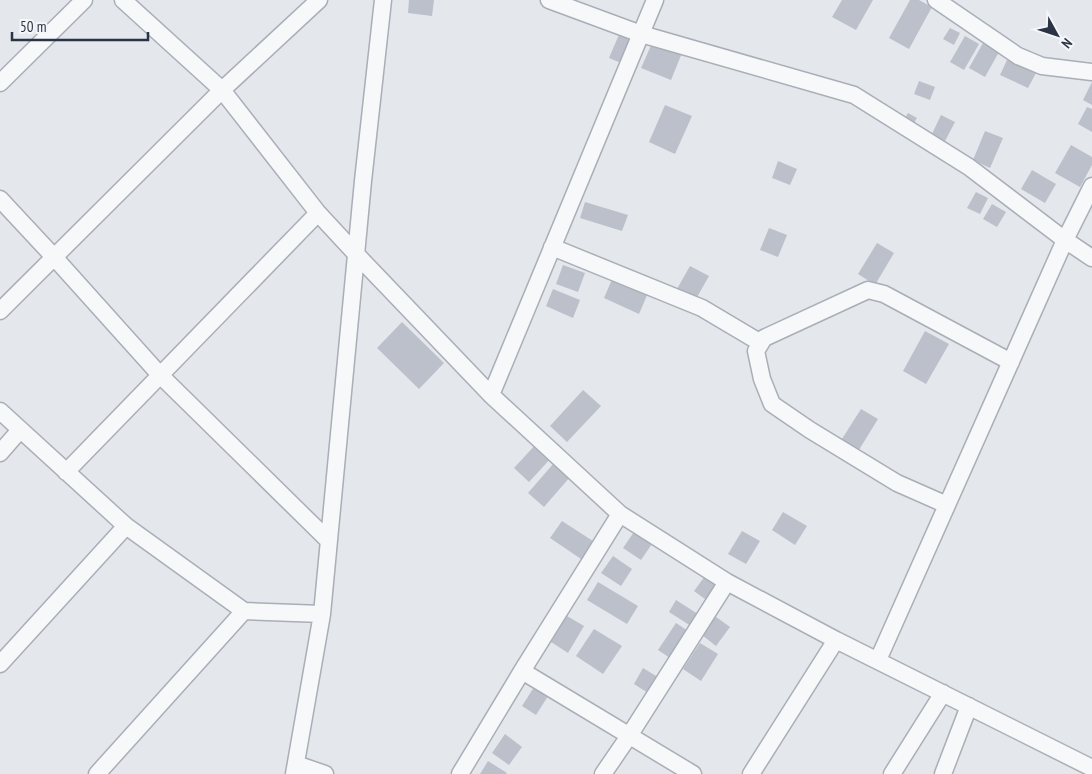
<svg xmlns="http://www.w3.org/2000/svg" width="1092" height="774" font-family="'PT Sans Narrow',sans-serif">
<rect width="100%" height="100%" fill="#e4e7ec"/>
<!-- building -->
<path fill="#bbc0ca" d="M409 0H434L432 16 408 13Z
M842 0H873L856 30 832 17Z
M910 0H919L932 7 909 49 889 38Z
M950 28 960 33 954 45 943 39Z
M621 30 633 35 621 63 609 58Z
M965 36 979 44 964 70 950 62Z
M653 41 682 53 671 80 641 68Z
M983 43 999 52 985 77 969 68Z
M1007 60 1036 73 1028 88 1000 75Z
M919 81 935 87 930 100 914 94Z
M1092 82V105L1083 100Z
M665 105 692 116 675 154 649 142Z
M1087 107 1092 109V132L1078 124Z
M908 113 917 118 911 128 902 123Z
M941 115 955 122 944 143 931 136Z
M985 131 1003 138 990 168 973 160Z
M1071 145 1092 157V165L1080 187 1055 173Z
M778 161 797 169 790 185 772 178Z
M1032 170 1056 184 1045 203 1021 189Z
M976 192 988 198 980 214 967 208Z
M585 202 628 215 622 231 580 218Z
M992 204 1006 212 997 227 983 219Z
M769 228 787 235 778 257 760 250Z
M877 243 894 253 875 285 858 274Z
M563 265 585 273 578 292 556 284Z
M690 266 709 276 696 299 677 289Z
M613 277 648 293 639 314 604 298Z
M553 289 580 300 573 318 546 306Z
M402 322 444 363 419 389 377 348Z
M925 331 949 344 926 384 903 371Z
M583 390 601 406 567 442 550 426Z
M861 409 878 419 857 453 840 442Z
M538 442 553 456 529 482 514 468Z
M554 463 570 477 544 507 528 493Z
M783 512 807 526 795 545 772 530Z
M562 521 596 543 584 561 550 538Z
M636 529 654 541 641 560 623 548Z
M742 531 760 541 746 564 728 554Z
M613 556 632 569 621 586 601 573Z
M708 572 723 583 709 602 694 591Z
M598 582 638 606 627 624 587 600Z
M676 600 701 616 694 628 669 612Z
M712 614 730 627 716 646 698 632Z
M567 616 584 626 568 653 551 642Z
M676 623 691 633 673 660 658 650Z
M594 629 622 646 603 674 576 656Z
M700 643 718 654 701 681 683 669Z
M643 668 661 679 651 695 634 684Z
M536 684 550 693 536 715 522 706Z
M505 734 522 747 509 765 492 753Z
M488 761 507 773 506 774H480Z"/>
<g fill="none" stroke-linecap="round" stroke-linejoin="round">
<!-- street casing -->
<g stroke="#a9aeb7" stroke-width="19">
<path id="street" d="M123 0 222 90 318 213 356 254 491 395 620 514 727 582 836 640 1092 768
M549 0 641 34 854 95 969 167 1065 240 1092 258
M936 0 1018 56 1042 66 1092 72
M0 83 84 0
M0 199 54 257 160 375 329 541
M552 247 702 308 761 343
M0 311 222 90 319 0
M491 395 655 0
M0 411 126 526 244 611 322 614
M0 453 20 430
M66 472 318 213
M947 505 897 483 810 430 772 404 762 379 756 351 764 338 868 290 884 294 1011 362
M878 660 1065 240 1092 186
M0 664 126 526
M522 671 693 774
M296 764 325 774
M97 774 244 611
M294 774 322 614 363 181 383 0
M460 774 522 671 620 514
M603 774 629 736 727 582
M751 774 836 640
M892 774 943 693
M943 774 969 706"/>
</g>
<!-- street -->
<use href="#street" stroke="#f7f8fa" stroke-width="16"/>
</g>
<!-- north arrow -->
<g transform="translate(1057 35) rotate(130)" stroke="#f4f6f9" stroke-width="4" paint-order="stroke">
<path d="M0-4L9 19L0 12L-9 19Z" fill="#2b3445"/>
<text y="-8" font-size="14" font-weight="bold" text-anchor="middle" fill="#2b3445">N</text>
</g>
<!-- scale -->
<path d="M12 32v8h136v-8" fill="none" stroke="#2b3445" stroke-width="2.5"/>
<text x="20" y="32" font-size="15" fill="#2b3445" stroke="#f4f6f9" stroke-width="4" paint-order="stroke">50 m</text>
</svg>
